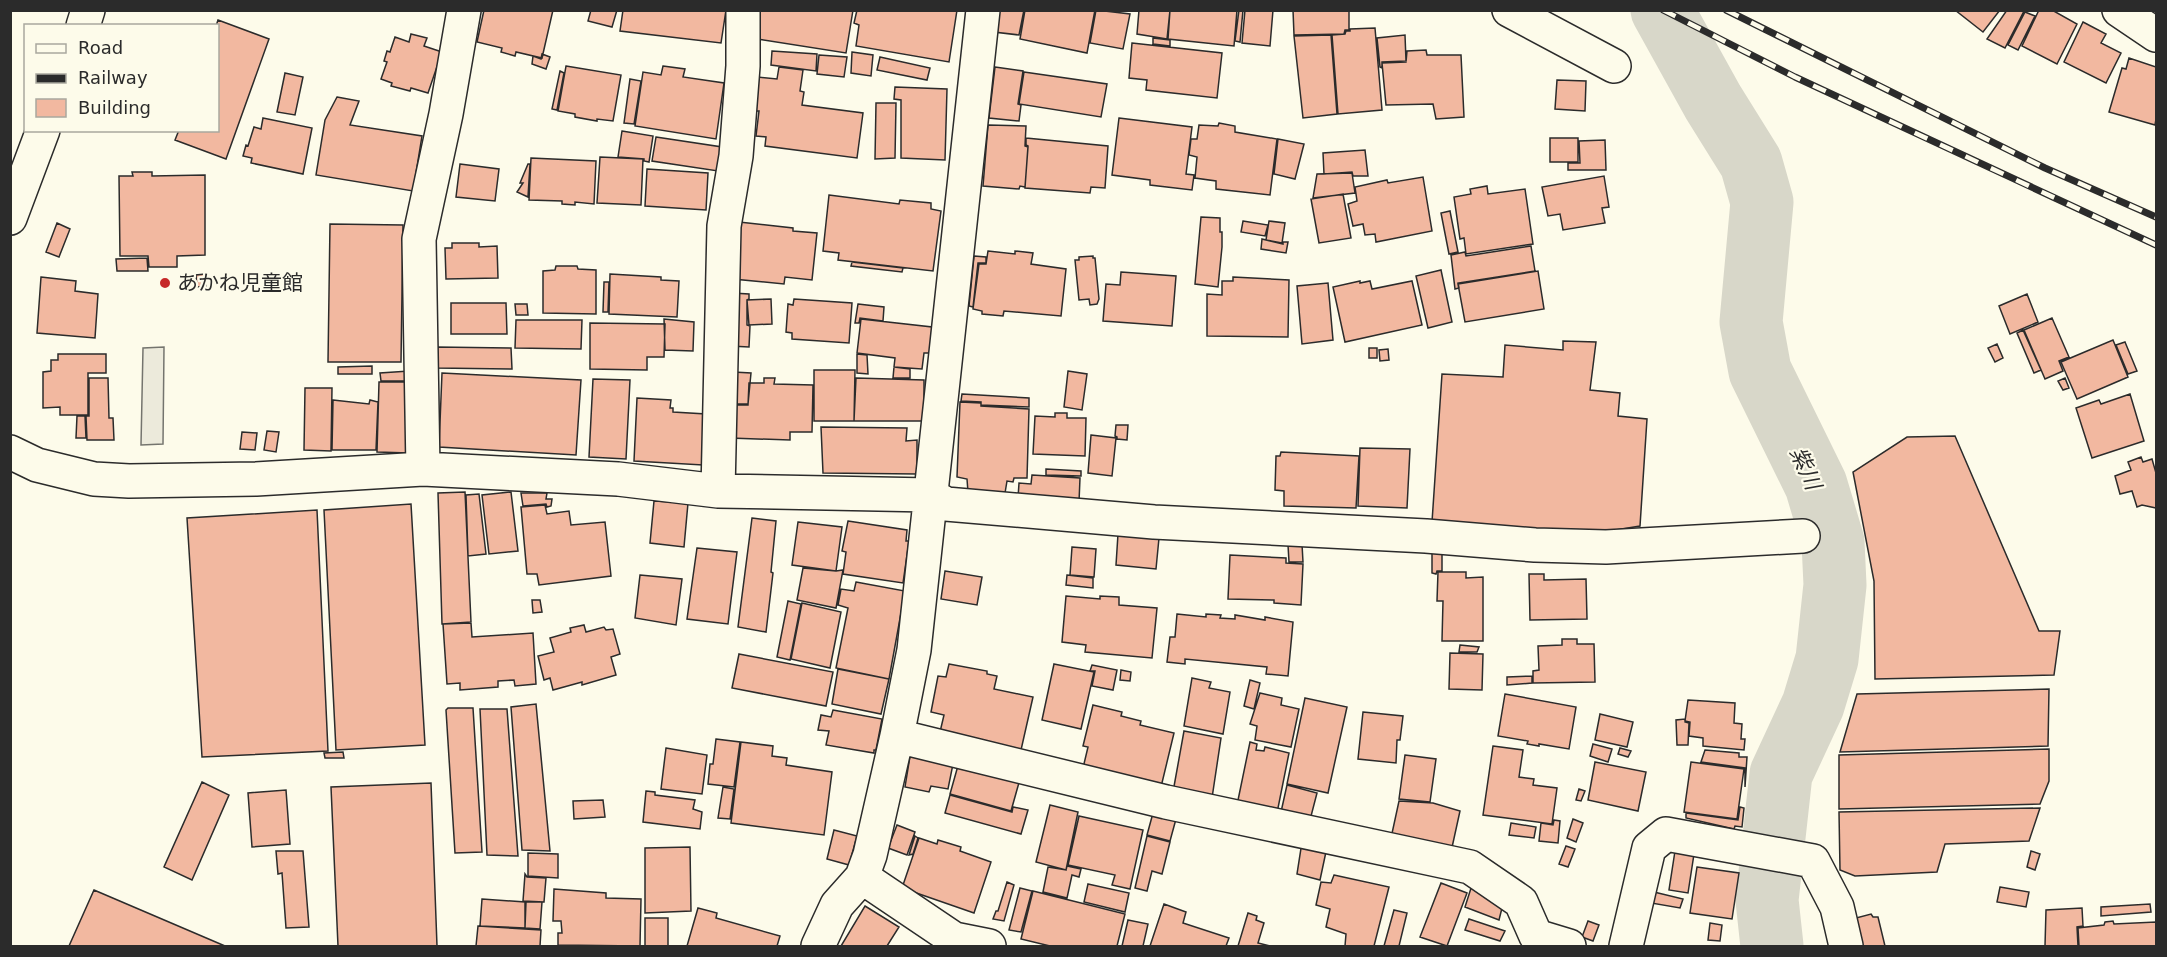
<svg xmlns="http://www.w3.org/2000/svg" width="2167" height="957" font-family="'DejaVu Sans','Noto Sans JP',sans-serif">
<rect width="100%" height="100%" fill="#fdfbea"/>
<!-- parking -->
<path fill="#eceadb" stroke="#74746e" stroke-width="1.5" d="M164 347 163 444 141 445 143 348Z"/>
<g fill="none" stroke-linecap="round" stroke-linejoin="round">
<!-- river -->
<path stroke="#d8d7c9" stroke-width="63" d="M1662 10 1713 102 1751 163 1762 202 1751 322 1760 371 1816 485 1833 542 1835 585 1827 659 1813 705 1781 774 1767 900 1772 946"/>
</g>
<!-- building -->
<path fill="#f2b8a0" stroke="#2b2b2b" stroke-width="1.5" d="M484 10H553L542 58 516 52 515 56 501 52 502 48 477 42Z
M591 10H617L612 27 588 21Z
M623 10H726L721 43 620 31Z
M755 10H853L846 53 757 39Z
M857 10H957L949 62 856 46 859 25 854 23Z
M997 10H1024L1019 35 994 32Z
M1025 10H1095L1087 53 1020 39Z
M1096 10 1130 14 1123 49 1090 43Z
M1139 10H1170L1167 39 1137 34Z
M1170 10H1237L1234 46 1168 39Z
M1239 10H1243L1240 42 1235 41Z
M1245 10H1273L1270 46 1242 43Z
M1293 10H1349V30H1345L1344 34 1294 35Z
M1955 10H2000L1983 32Z
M2007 10 2024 11 2005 48 1987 39Z
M2039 10H2052L2077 24 2057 64 2022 46Z
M2025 12 2035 16 2018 50 2008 45Z
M218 20 269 39 226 159 175 140 179 130H218L216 26Z
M2083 22 2106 34 2101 43 2121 53 2106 83 2064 62Z
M1375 28 1382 110 1338 114 1332 35 1345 34 1346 31H1350V29Z
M411 34 427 38 424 46 442 52 428 93 411 88 410 91 391 86 392 83 381 79 387 62 384 61 387 51 390 52 395 37 409 42Z
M1331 35 1337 114 1303 118 1294 36Z
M1405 35 1406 61 1382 62V68L1380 67 1377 38Z
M1153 38 1170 40V46L1153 44Z
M1132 43 1222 53 1217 98 1146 90 1147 80 1129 78Z
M1426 50 1427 55H1461L1464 117 1436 119 1433 104 1386 105 1382 63 1406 62 1407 51Z
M772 51 817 54 816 71 771 65Z
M852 52 873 55 871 76 851 73Z
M542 54 550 57 546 69 532 64 533 56 541 59Z
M819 55 847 57 844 77 817 74Z
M880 57 930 68 927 80 877 70Z
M2129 58 2156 67V119L2155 125 2109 112 2122 68 2126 69Z
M566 66 621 75 613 121 597 119V121L575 117V114L558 111Z
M663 66 685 69 683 77 724 83 716 139 635 126 643 72 661 75Z
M779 67 803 70 800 91 804 92 802 105 863 113 857 158 765 146 766 137 756 136 759 111H753L758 77 777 79Z
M995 67 1023 71 1018 104 1021 105 1019 121 989 118Z
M560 71 564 73 557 110 552 109Z
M1024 72 1107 84 1101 117 1019 104Z
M285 73 303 77 295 115 277 112Z
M630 79 641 81 634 124 624 123Z
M1557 80 1586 81 1585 111 1555 109Z
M895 87 947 89 945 160 901 158V100L894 99Z
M337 97 359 101 350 125 422 136 413 191 316 175 325 120Z
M876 103H896L895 158 875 159Z
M263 118 312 128 303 174 251 163 252 158 243 156 246 145 248 146 254 127 261 129Z
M1119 118 1192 127 1186 174 1194 175 1192 190 1150 185V180L1112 175Z
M1219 123 1235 126V132L1277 139 1270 195 1216 189V181L1195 178 1197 157 1189 155 1191 139H1197L1199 125 1218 126Z
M988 125 1026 126 1025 146 1028 147 1025 187 1020 186 1019 189 983 186Z
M622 131 653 136 649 162 644 161V159L618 157Z
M656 137 722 147 718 171 652 161Z
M1026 138 1108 146 1105 188 1091 187 1090 193 1025 188 1028 146 1026 145Z
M1550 138H1578V162H1550Z
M1278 139 1304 144 1295 179 1274 174Z
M1605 140 1606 170H1568V163H1580L1579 141Z
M1365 150 1368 176H1353L1352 172 1324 174 1323 153Z
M600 157 643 159 641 205 597 203Z
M531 158 596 161 594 204 575 202V205L562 204V201L529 200Z
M460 164 499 169 495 201 456 197Z
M528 164H530L528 197 517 192 523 183H520Z
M647 169 708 173 706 210 645 206Z
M132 172H152V176L205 175V255L177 256V267H149L148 256H120L119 176H133Z
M1352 173 1355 193 1313 198 1317 174Z
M1604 176 1609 207 1602 208 1605 223 1563 230 1560 214 1548 216 1542 187Z
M1423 177 1432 231 1376 242 1375 234 1365 235 1363 224 1353 226 1348 204 1357 201 1355 187 1387 180 1388 183Z
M1487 186 1488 194 1525 189 1533 244 1466 254 1464 238 1460 239 1454 197 1471 194 1470 189Z
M1343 194 1351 238 1319 243 1311 199Z
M829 195 899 204 900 200 931 203V209L941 211 933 271 838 260 839 253 823 251Z
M1450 211 1458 252 1449 254 1441 213Z
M1201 217 1220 218V232H1222V247L1218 287 1195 284Z
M1243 221 1268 225 1265 236 1241 232Z
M1269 221 1285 223 1282 243 1266 240Z
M739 222 793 228V231L817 233 812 280 785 277 784 284 733 279Z
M57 223 70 229 59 257 46 252Z
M330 224 403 225 401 362H328Z
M1262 239 1283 244V242H1288L1286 253 1261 249Z
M452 243H479V247L497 246 498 278 446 279 445 248H452Z
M1531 246 1535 271 1458 283 1459 288 1455 289 1451 255 1465 252 1466 256Z
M988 251 1015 254V251L1033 253 1031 264 1066 269 1061 316 1004 311 1003 316 982 314V311L973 309 979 264H986Z
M974 256 986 257V263H978L973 307 969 306Z
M1093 256V258H1095L1099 299 1097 304 1090 305 1089 299 1079 300 1075 260H1079V257Z
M147 258 148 271H117L116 259Z
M852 262 903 268 902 272 851 266Z
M556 266H577L578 269 596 270V314L543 313V271L555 270Z
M1441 270 1452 322 1428 328 1416 276Z
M1538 271 1544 309 1465 322 1458 284Z
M1121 272 1176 276 1172 326 1103 321 1106 284 1120 285Z
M205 274 206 286 197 287 196 275Z
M610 274 661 277V280L679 281 677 317 609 314Z
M41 277 76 281 75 291 98 294 95 338 37 333Z
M1233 277 1289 280 1288 337 1207 336V294L1222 295V281H1233Z
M1360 281V283L1370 281 1372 289 1412 281 1422 325 1345 342 1333 287Z
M604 282H609L608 312H603Z
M1328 283 1333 340 1302 344 1297 286Z
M732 293 749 294V299L747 300V325L750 326 749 347 730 346Z
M2027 294 2038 322 2010 334 1999 306Z
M771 299 772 324 749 325 747 300Z
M794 299 852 303 849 343 792 339V333L786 332 788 304 793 305Z
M451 303H506L507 334H451Z
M515 304H527L528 315H516Z
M858 304 884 307 883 321 860 318 859 323H855Z
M2052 318 2069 357 2059 361 2063 371 2045 379 2024 330Z
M664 319 694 322 693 351 665 350Z
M861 319 932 327 930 353H924L922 369 894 367 895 358 857 353Z
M516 320H582L581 349 515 348Z
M590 323 665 324 664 357H647V370L590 369Z
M2023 330 2041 370 2034 373 2017 333Z
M2113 340 2128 377 2077 399 2061 362Z
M1563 341 1596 342 1590 390 1620 393 1618 416 1647 419 1640 526 1585 535 1432 522 1442 374 1503 377 1505 345 1563 350Z
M2125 342 2137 371 2128 374 2116 345Z
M1997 344 2003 358 1995 362 1988 348Z
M436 347 511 348 512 369 436 368Z
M1369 348H1377V358H1369Z
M1388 349 1389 360 1380 361 1379 350Z
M58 354H106V373H88V415H60V407L43 408V372L51 371V360H58Z
M857 354 867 355 868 374 857 373Z
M372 366V374H338V367Z
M894 367 910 369V378H893Z
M814 370H855L854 421H814Z
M409 371 410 381H381L380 373Z
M1068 371 1087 374 1082 410 1064 407Z
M733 372 751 373 748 404H731Z
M442 373 581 380 576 455 439 447Z
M89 378H108L109 418H113L114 440H87L86 416H89Z
M764 378H775L774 384 813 385 812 432H790V440L730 438 731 405H748L749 383H764Z
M856 378 924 380V421H854Z
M2065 378 2069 388 2063 390 2058 381Z
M593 379 630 380 626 459 589 457Z
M379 382H410L409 453 377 452Z
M305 388H332L331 451 304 450Z
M962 394 1029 398V407L981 405V402L961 401Z
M2130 394 2144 441 2092 458 2076 408 2099 400 2101 404Z
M637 398 671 400 670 408H673V412L706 414 703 465 634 461Z
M333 400 369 404 370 400 378 402 376 450H332Z
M960 402 981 403V406L1029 409 1027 478H1014L1013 482 1007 481 1005 493 968 492 967 479 957 477Z
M1055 413H1067V418H1086L1085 456 1033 454 1035 416 1055 417Z
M77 416H85L86 438H76Z
M1116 425H1128L1127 440 1117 439V437L1115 436Z
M821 427 907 428 906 441 917 440V474L823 473Z
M267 431 279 432 276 452 264 450Z
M242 432 257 433 255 450 240 449Z
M1091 435 1116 438 1112 476 1088 473Z
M1955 436 2039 631H2060L2054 675 1875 679 1874 581 1853 472 1907 437Z
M1360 448 1410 449 1407 508 1358 506Z
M1281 452 1359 456 1356 508 1284 506V491L1275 490 1276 456H1280Z
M2141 457 2143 462 2152 459 2156 473V508L2142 505 2137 507 2132 491 2120 494 2115 476 2131 470 2128 462Z
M1046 469 1081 471V476L1046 475Z
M1032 475 1080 478 1079 502 1018 498 1019 483 1031 484Z
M465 492 471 622 442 624 438 493Z
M511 492 518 551 489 554 482 495Z
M521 493H547L546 499H552L551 506 547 507 546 504 523 506Z
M479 494 486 554 468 556 466 495Z
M654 501 688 503 684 547 650 543Z
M411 504 425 745 336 750 324 510Z
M545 505 547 514 569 511 571 525 605 522 611 576 539 585 537 574H527L521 507Z
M317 510 328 751 202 757 187 518Z
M752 518 776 521 771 572 773 573 766 632 738 627Z
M848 521 907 530 906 541H909L903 583 843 574 846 552 842 551Z
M798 522 842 527 836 571 792 565Z
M1118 534 1159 538 1156 569 1116 565Z
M1302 544 1303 562H1289L1288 545Z
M1072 547 1096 549 1094 577 1070 575Z
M1432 547H1442V571H1437L1436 574 1432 573Z
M697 548 737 552 728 624 687 619Z
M1230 555 1286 558V563L1303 564 1301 605 1274 603V600L1228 599Z
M803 568 836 571 843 570 836 608 797 600Z
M945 571 982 577 977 605 941 599Z
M1438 572H1466V578L1483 577V641H1442L1443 601H1437Z
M1529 574H1544V580L1586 579 1587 619 1530 620Z
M640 575 682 579 676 625 635 618Z
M1067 575 1093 578V588L1066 585Z
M856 582 905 591 889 679 836 668 848 608 838 605 841 589 854 591Z
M1066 596 1100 599V596L1119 597V605L1157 608 1152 658 1085 652 1086 645 1062 642Z
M532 600H540L542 612 533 613Z
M788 601 801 604 790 660 777 657Z
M802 603 841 612 830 668 791 659Z
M1177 614 1206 617V614L1221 615 1220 618 1235 619V615L1265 620V617L1293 622 1288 676 1266 674 1267 667 1185 659V664L1167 662 1170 637H1175Z
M471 623 472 637 533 633 536 684 515 686 514 680 498 681V687L460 690V683L447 684 443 624Z
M584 625 586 632 604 627 606 630 613 629 620 654 611 657 616 675 582 685V682L553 690 550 678 544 680 538 656 554 652 550 638 571 632 570 628Z
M1562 639H1577V644H1594L1595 682 1533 683V671L1539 670 1538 646 1562 645Z
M1460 645 1479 647 1477 652H1459Z
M1450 653 1483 654 1482 690 1449 689Z
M739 654 833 672 826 706 732 688Z
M949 664 987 671V674L997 676 994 689 1033 697 1021 750 940 732 944 715 931 712 938 676 946 677Z
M1054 664 1094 672 1081 729 1042 720Z
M1092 665 1117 670 1113 690 1092 686 1095 671H1090Z
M838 669 889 679 881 714 832 704Z
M1121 670 1131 672 1130 681 1120 680Z
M1532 676V683L1507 685V677Z
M1192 678 1211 682 1209 688 1230 692 1223 734 1184 726Z
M1250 680 1260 683 1254 709 1244 706Z
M2049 689 2048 746 1840 752 1857 694Z
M1260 693 1282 698 1281 705 1299 709 1291 747 1255 740 1257 726 1250 724Z
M1505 694 1576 707 1569 749 1539 744V746L1527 744 1528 741 1498 736Z
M1305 698 1347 707 1328 793 1287 784Z
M1688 700 1735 703 1734 723 1742 724 1741 739H1745L1744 750 1703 746V738L1689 736 1690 722 1685 721Z
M536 704 550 851 522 850 511 707Z
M1093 705 1122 712 1121 716 1141 721 1140 725 1174 733 1161 787 1083 768 1088 747 1083 746Z
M448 708H473L482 852 455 853 446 710Z
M480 709H507L518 856 487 855Z
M833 710 882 719 876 750H874V753L826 745 829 731 818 730 821 715 831 717Z
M1363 712 1403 716 1400 740H1397L1396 763 1358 759Z
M1600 714 1633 722 1627 747 1595 740Z
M1685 719V722L1689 723 1688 745H1677L1676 720Z
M1184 731 1221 738 1212 798 1173 792Z
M716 739 740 742 734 787 708 784 710 764H713Z
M741 742 773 746 772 756 787 758 786 765 832 772 824 835 731 823Z
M1250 742 1257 744 1256 750 1264 751 1265 747 1289 753 1277 813 1237 805Z
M1593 744 1612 749 1608 762 1590 756Z
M1493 746 1523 750 1519 777 1534 779 1533 785 1557 788 1552 824 1483 815Z
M666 748 707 755 702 794 661 789Z
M1620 748 1631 751 1628 757 1618 754Z
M2049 749V781L2040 804 1839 809V755Z
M911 750 954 759 948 789 931 786 929 792 905 787Z
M1705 750 1739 753V757H1747L1745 787V768L1701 762Z
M343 752 344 758H325L324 753Z
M1405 755 1436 759 1430 802 1399 799Z
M959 762 1020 779 1011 811 950 794Z
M1595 762 1646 772 1638 811 1588 800Z
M1691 762 1744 769 1737 819 1684 812Z
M202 782 229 795 192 880 164 867Z
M431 783 437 946H338L331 787Z
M1287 785 1317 793 1310 820 1281 812Z
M723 787 734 789 730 819 718 818Z
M1579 789 1585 791 1581 801 1576 800Z
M286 790 290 844 252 847 248 793Z
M646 791 655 792V795L695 800 693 809 702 812 700 829 643 822Z
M950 795 1012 812 1013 807 1028 810 1021 834 945 813Z
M603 800 605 817 574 819 573 801Z
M1399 801 1433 803 1460 811 1451 852 1391 838Z
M1050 805 1078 812 1066 870 1036 862Z
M1740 807 1744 808 1742 827 1735 826 1734 829 1686 818V813L1738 820Z
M2040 808 2029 841 1945 844 1937 872 1855 876 1840 870 1839 812Z
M1153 813 1176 819 1170 841 1147 835Z
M1079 816 1143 830 1130 889 1112 885 1115 875 1068 865Z
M1573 819 1583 823 1576 842 1567 838Z
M1554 820 1560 821 1558 843 1539 841 1541 823 1553 825Z
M1511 823 1536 827 1534 838 1509 835Z
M897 825 915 832 907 855 888 848Z
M834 830 857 836 849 865 827 859Z
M915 836 918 838 913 854 909 855Z
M1147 836 1170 842 1162 874 1152 871 1147 891 1135 888Z
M919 838 937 844 938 840 961 847 960 851 991 862 974 913 902 888Z
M1302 842 1327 847 1320 880 1297 874Z
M1566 846 1575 849 1568 867 1559 864Z
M690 847 691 911 645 913V848Z
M276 851H303L309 927 286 928 282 873 278 874Z
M1675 851 1694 854 1688 893 1669 890Z
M2031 851 2040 854 2035 870 2027 867Z
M528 853 558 854V878L528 876Z
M1067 866 1081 869 1079 877 1072 875 1067 898 1043 892 1048 867 1066 870Z
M1697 867 1739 873 1732 919 1690 913Z
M525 874 527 877 546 878 544 902 523 901Z
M1334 875 1389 887 1374 946H1345L1346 934 1326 927 1330 909 1316 905 1321 882 1331 883Z
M1007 882 1014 885 1004 921 993 919 996 911H998Z
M1441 883 1467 893 1447 946 1420 937Z
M1088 884 1129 893 1125 912 1084 902Z
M1472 885 1502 908 1499 920 1465 907Z
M2000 887 2029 892 2026 907 1997 902Z
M1020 888 1032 891 1021 932 1009 930Z
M554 889 606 893V898L641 899 640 946 558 945V933H562L561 921H553Z
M94 890 225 946H69Z
M1033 891 1125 914 1117 946H1050L1021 939Z
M1654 892 1683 899 1680 908 1651 903Z
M482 899 525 902V928L480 926Z
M526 902H542L540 929 525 928Z
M1164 904 1186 912 1183 923 1229 938 1226 946H1150Z
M2150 904 2151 912 2101 916V907Z
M865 906 899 927 887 946H841Z
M698 908 717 913 716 918 780 936 777 946H687Z
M2082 908 2083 926 2077 927 2078 946H2045L2046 910Z
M1394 910 1407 913 1399 946H1384Z
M1248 913 1257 916 1256 920 1264 923 1258 943 1270 946H1238Z
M1871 914 1873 917H1878L1885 946H1862L1856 918Z
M645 918H668V946H645Z
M1469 919 1505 931 1500 941 1465 930Z
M1128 920 1148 924 1143 946H1122Z
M1588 921 1599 925 1593 941 1582 937Z
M2113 921 2114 924 2156 922V946H2079L2078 928 2104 925 2105 922Z
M1710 923 1722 925 1720 941 1708 940Z
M478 926 541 930 540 946H476Z"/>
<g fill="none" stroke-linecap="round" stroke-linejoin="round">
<!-- minor casing -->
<g stroke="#2b2b2b" stroke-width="36">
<path id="minor" d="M1509 10 1614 66
M2119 10 2156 35
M10 452 37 465 94 479 129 481 256 479 423 469 618 479 718 491 930 495 946 504 1154 522 1426 536 1535 545 1606 547 1803 536
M423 469 419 239 446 114 464 10
M718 491 724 226 736 156 743 66V10
M897 736 1166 802 1470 867 1521 902 1536 936 1569 946
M862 877 954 939 989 946
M818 946 837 905 862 877 870 855 897 736 914 650 983 10
M1626 946 1649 848 1666 834 1813 861 1837 907 1846 946"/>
</g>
<!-- major casing -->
<g stroke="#2b2b2b" stroke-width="36">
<path id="major" d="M83 26 88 10
M10 218 43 130"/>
</g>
<!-- minor -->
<use href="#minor" stroke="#fdfbea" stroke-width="33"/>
<!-- major -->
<use href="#major" stroke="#fdfbea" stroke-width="33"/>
<!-- rail casing -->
<g stroke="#2b2b2b" stroke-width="7">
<path id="rail" d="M1663 10 1795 77 2156 245
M1726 10 2045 168 2156 217"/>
</g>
<!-- rail -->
<use href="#rail" stroke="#fdfbea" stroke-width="4.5" stroke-dasharray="14" stroke-linecap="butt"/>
</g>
<!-- markers -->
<circle fill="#c62828" stroke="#fdfbea" stroke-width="2" cx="165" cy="283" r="6"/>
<g text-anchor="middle" stroke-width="4.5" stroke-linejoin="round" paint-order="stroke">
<!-- poi labels -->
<g font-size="21" fill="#2b2b2b" stroke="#fdfbea" text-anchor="start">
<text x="177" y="290">あかね児童館</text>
</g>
<!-- water labels -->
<g font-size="22" font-style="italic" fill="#2b2b2b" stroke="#fdfbea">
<text transform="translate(1806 468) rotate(66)" y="8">紫川</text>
</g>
</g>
<!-- border -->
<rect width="2167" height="957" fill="none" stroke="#2b2b2b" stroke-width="24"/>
<!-- legend -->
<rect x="24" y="24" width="195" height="108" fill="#fdfbea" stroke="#a9a89e" stroke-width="1.5"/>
<rect x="36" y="44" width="30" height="9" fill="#fdfbea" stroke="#a9a89e" stroke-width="1.5"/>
<text x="78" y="54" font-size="18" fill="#2b2b2b">Road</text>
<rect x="36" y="74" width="30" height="9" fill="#2b2b2b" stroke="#a9a89e" stroke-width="1.5"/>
<text x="78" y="84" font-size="18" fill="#2b2b2b">Railway</text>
<rect x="36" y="99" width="30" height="18" fill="#f2b8a0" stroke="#a9a89e" stroke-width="1.5"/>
<text x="78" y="114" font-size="18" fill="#2b2b2b">Building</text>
</svg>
